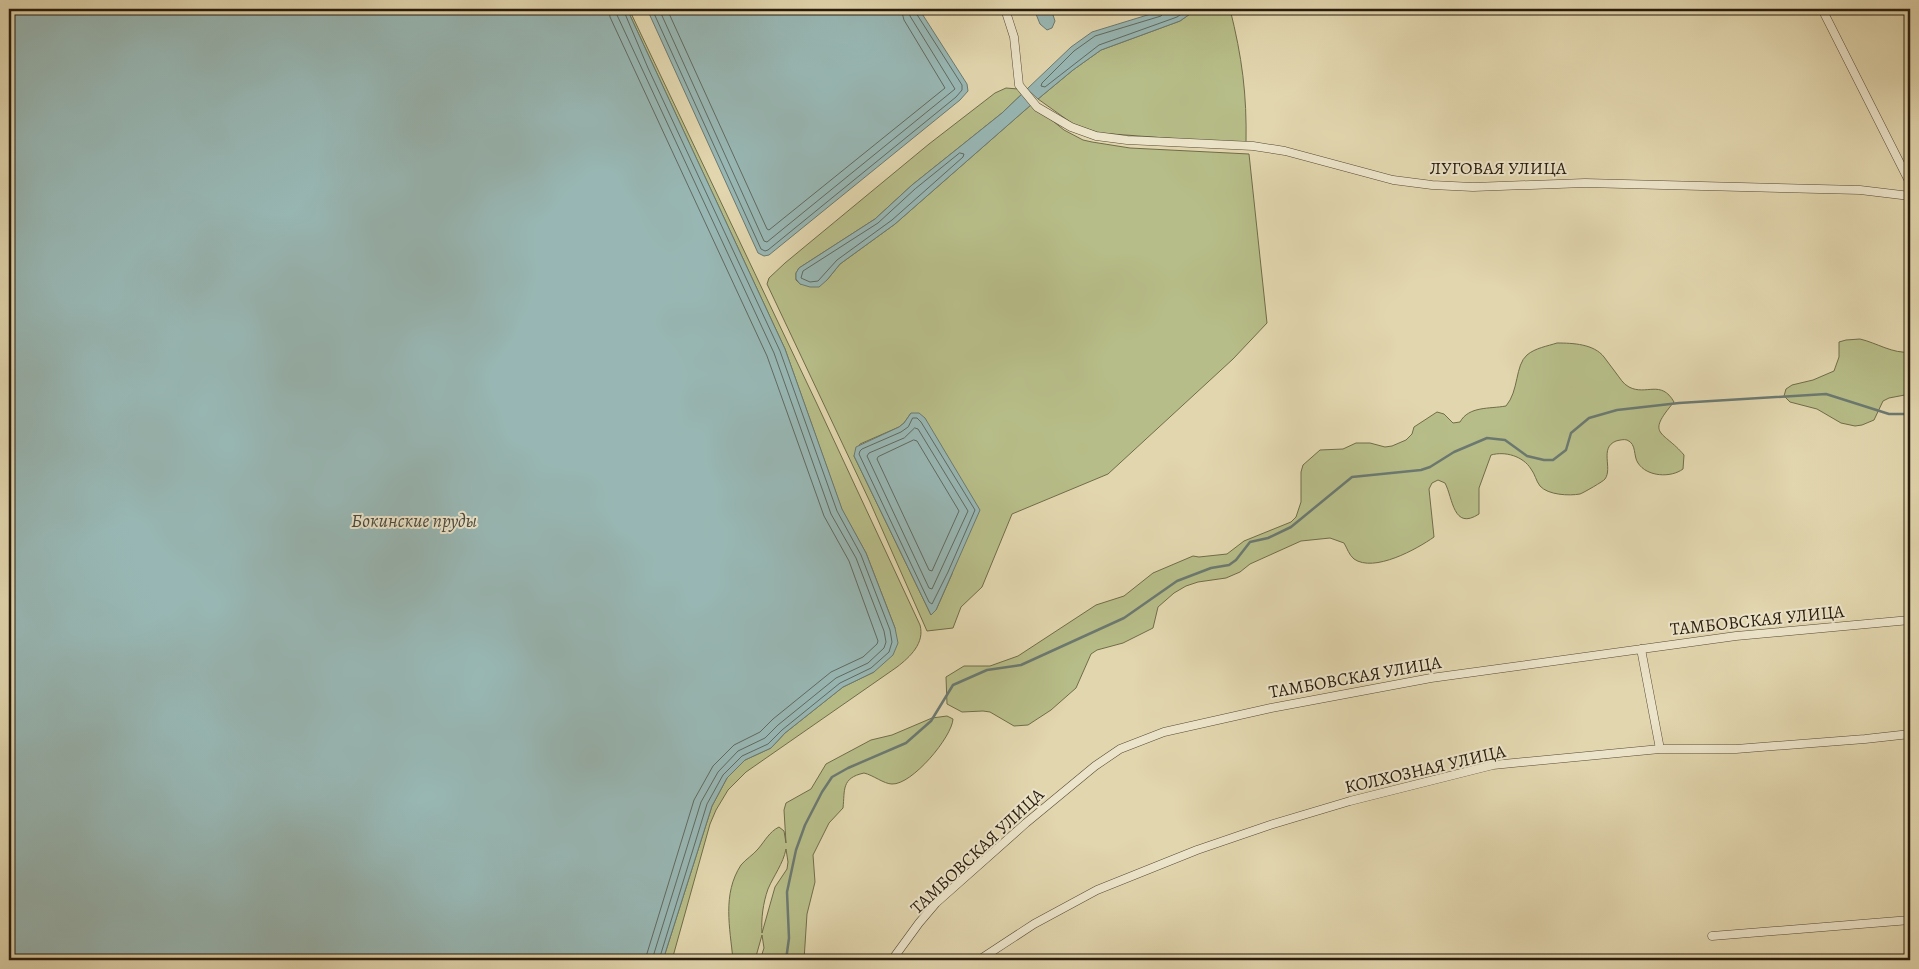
<svg xmlns="http://www.w3.org/2000/svg" width="1919" height="969" font-family="Alegreya,serif">
<rect width="100%" height="100%" fill="#e2d6ae"/>
<filter id="stains"><feTurbulence type="fractalNoise" baseFrequency=".004" numOctaves="4"/><feColorMatrix values="0 0 0 0 .2 0 0 0 0 .09 0 0 0 0 .02 0 0 0 .5 -.17"/></filter>
<radialGradient id="worn" r=".72"><stop offset=".6" stop-color="#630" stop-opacity="0"/><stop offset="1" stop-color="#630" stop-opacity=".3"/></radialGradient>
<!-- green -->
<path fill="#b7bd88" stroke="#706c4a" fill-rule="evenodd" d="M627 9H629L817 404 920 625C925 643 910 657 897 667L746 772 728 790 716 810 710 824 672 960H663L712 806 727 778 745 760 771 748 785 733 843 687 874 672 895 628 866 553 842 510 785 349Z
M1197 9H1230C1242 57 1247 94 1246 144L1099 133 1073 124 1038 99 1073 70 1101 50 1180 21Z
M1006 88 1018 89 1023 93 1002 113 912 185 875 219 799 268 796 273V280L800 284 827 280 840 264 895 224 1032 104 1064 130 1083 140 1092 142 1130 148 1249 154 1267 323 1233 359 1108 474 1012 514 982 587 961 607 953 628 927 631 870 502 767 284 769 278 785 263 929 144 995 93ZM911 413 952 574 936 610 931 615 854 456 860 444 899 427 904 423Z
M1860 339C1877 343 1893 354 1910 352V394L1889 398 1883 401 1874 420 1862 425 1855 426 1841 423 1817 409 1790 402 1784 396 1786 389 1792 385 1813 380 1834 371 1839 357V342L1846 340Z
M1557 343C1573 343 1594 344 1604 357 1608 362 1612 368 1616 373 1620 378 1623 384 1629 387 1646 396 1661 379 1674 402 1645 436 1663 430 1684 455L1683 469C1671 478 1647 477 1638 463 1633 456 1637 444 1627 440 1624 439 1620 440 1616 441 1599 448 1613 468 1605 479 1604 481 1583 493 1580 494 1569 496 1548 495 1540 486 1536 481 1535 474 1531 469 1523 456 1505 451 1491 455L1479 488V514C1453 531 1453 498 1445 483L1438 480 1432 483 1429 489 1434 537C1417 549 1374 573 1354 559 1349 555 1347 548 1344 543L1330 538 1301 541 1250 564 1240 572 1226 578 1198 582 1186 586 1174 593 1158 607 1153 628 1123 643 1097 650 1091 654 1076 688 1051 710 1028 725 1014 726 990 712 983 711 962 712 947 704 946 677 964 666H990L1018 656 1096 605 1124 596 1153 573 1193 556 1199 557 1227 554 1244 541 1291 522 1296 517 1301 502V472L1303 465 1320 450 1343 449 1356 443H1370L1385 447 1392 446 1406 440 1412 434 1414 427 1437 412 1444 414 1453 423 1460 422C1469 406 1489 409 1506 406 1519 391 1515 365 1527 355 1535 348 1548 346 1557 343Z
M947 716 953 719C952 737 912 785 892 784 884 784 873 775 864 773 841 778 845 790 843 808L829 823 813 855 815 882 807 914 804 960H760L764 948 762 935 755 960H733C730 928 722 894 741 865 746 859 753 855 758 849 765 841 769 832 779 827L784 831 786 843 784 810 786 803 811 789 826 764 871 740 892 735 932 718ZM786 849 788 862 787 869 775 887 762 933C761 919 763 903 768 889 774 875 783 864 786 849Z"/>
<!-- water -->
<path fill="#98b7b4" stroke="#6b7971" d="M9 9H627L785 349 842 509 866 553 895 628 898 643 893 655 874 672 843 687 785 733 771 748 745 760 727 778 712 806 663 960H9Z
M647 9H919L967 84 968 91 960 100 769 255 764 256 758 253Z
M1034 9H1051L1055 21 1052 28 1047 30 1040 24Z
M1167 9H1197L1180 21 1101 50 1073 70 1038 99 1027 89 1071 47 1092 32Z
M1023 93 1032 104 895 224 840 264 827 280 819 287H810L800 284 796 279V273L799 268 875 219 912 185 1002 113Z
M911 413H919L925 418 980 510 936 610 931 615 854 456 856 447 899 427 904 423Z"/>
<g fill="none" stroke-linecap="round" stroke-linejoin="round">
<!-- shore -->
<path stroke="#606a60" stroke-width="1" d="M609 9 610 17 767 356 824 516 849 561 878 641 877 644 863 657 831 672 773 719 760 732 734 745 713 766 694 800 645 960
M616 9 617 15 774 353 831 514 856 558 884 631 886 642 884 648 868 663 836 678 778 725 765 738 738 751 718 772 701 802 652 960
M623 9 648 68 780 351 837 511 861 555 890 630 892 642 889 652 871 668 840 683 782 730 768 744 742 756 723 775 707 804 659 960
M652 9 761 249 765 251 768 250 956 97 962 90V85L916 13 915 9
M659 9 764 241 767 242 955 89 910 16 909 9
M667 9 767 229 769 230 945 88 904 20 901 9
M1164 9V13L1161 16 1095 36 1074 51 1042 83 1041 86 1045 87 1099 45 1177 17 1189 9
M960 153 964 154 963 157 892 220 837 260 818 281 810 282 801 278 803 271 878 223 915 189Z
M913 418H917L921 422 975 510 948 572 932 604 929 602 859 454 860 451 862 449 901 432 908 427Z
M915 428 918 429 968 511 932 589 929 588 867 456 869 453 904 438Z
M914 440 917 441 959 511 932 571 929 570 877 459 878 457Z"/>
<!-- stream -->
<path stroke="#6b7971" stroke-width="2.5" d="M786 960 789 938 787 892 796 850 805 825 822 792 832 777 848 768 906 743 931 721 953 685 987 670 1021 665 1124 618 1177 581 1211 568 1229 565 1236 560 1250 542 1268 538 1291 527 1352 477 1421 470 1430 467 1454 452 1487 438 1505 440 1527 456 1544 460H1553L1566 450 1571 433 1589 418 1617 410 1679 403 1826 394 1889 414H1910"/>
<!-- minor casing -->
<g stroke="#564a35" stroke-width="9">
<path id="minor" d="M1005 9 1014 37 1019 85 1037 107 1071 127 1096 136 1127 140 1253 146 1285 151 1393 180 1432 185 1473 187 1585 183 1860 190 1910 196
M1822 9 1910 183
M1641 649 1660 749
M1712 936 1910 920
M892 960 919 923 936 903 1026 823 1095 766 1120 749 1164 732 1271 708 1431 678 1736 636 1910 620
M979 960 1034 924 1097 890 1197 850 1270 825 1350 801 1493 765 1660 749H1736L1865 739 1910 734"/>
</g>
<!-- minor -->
<use href="#minor" stroke="#ece4ca" stroke-width="8"/>
</g>
<g text-anchor="middle" stroke-width="4" stroke-linejoin="round" paint-order="stroke">
<!-- street labels -->
<g font-size="18" fill="#281c0d" stroke="#ece4ca">
<text x="1498" y="174">ЛУГОВАЯ УЛИЦА</text>
<text transform="translate(1757 620) rotate(-6)" y="6">ТАМБОВСКАЯ УЛИЦА</text>
<text transform="translate(1355 677) rotate(-10)" y="6">ТАМБОВСКАЯ УЛИЦА</text>
<text transform="translate(1425 769) rotate(-13)" y="6">КОЛХОЗНАЯ УЛИЦА</text>
<text transform="translate(977 851) rotate(-43)" y="6">ТАМБОВСКАЯ УЛИЦА</text>
</g>
<!-- water labels -->
<g font-size="19" font-style="italic" fill="#4a4a3f" stroke="#ece4ca">
<text x="414" y="527">Бокинские пруды</text>
</g>
</g>
<!-- margin -->
<rect width="1919" height="969" fill="none" stroke="#e2d6ae" stroke-width="30"/>
<rect x="10" y="10" width="1899" height="949" fill="none" stroke="#281c0d" stroke-width="2.5"/>
<rect x="15" y="15" width="1889" height="939" fill="none" stroke="#281c0d"/>
<rect width="100%" height="100%" filter="url(#stains)"/>
<rect width="100%" height="100%" fill="url(#worn)"/>
</svg>
